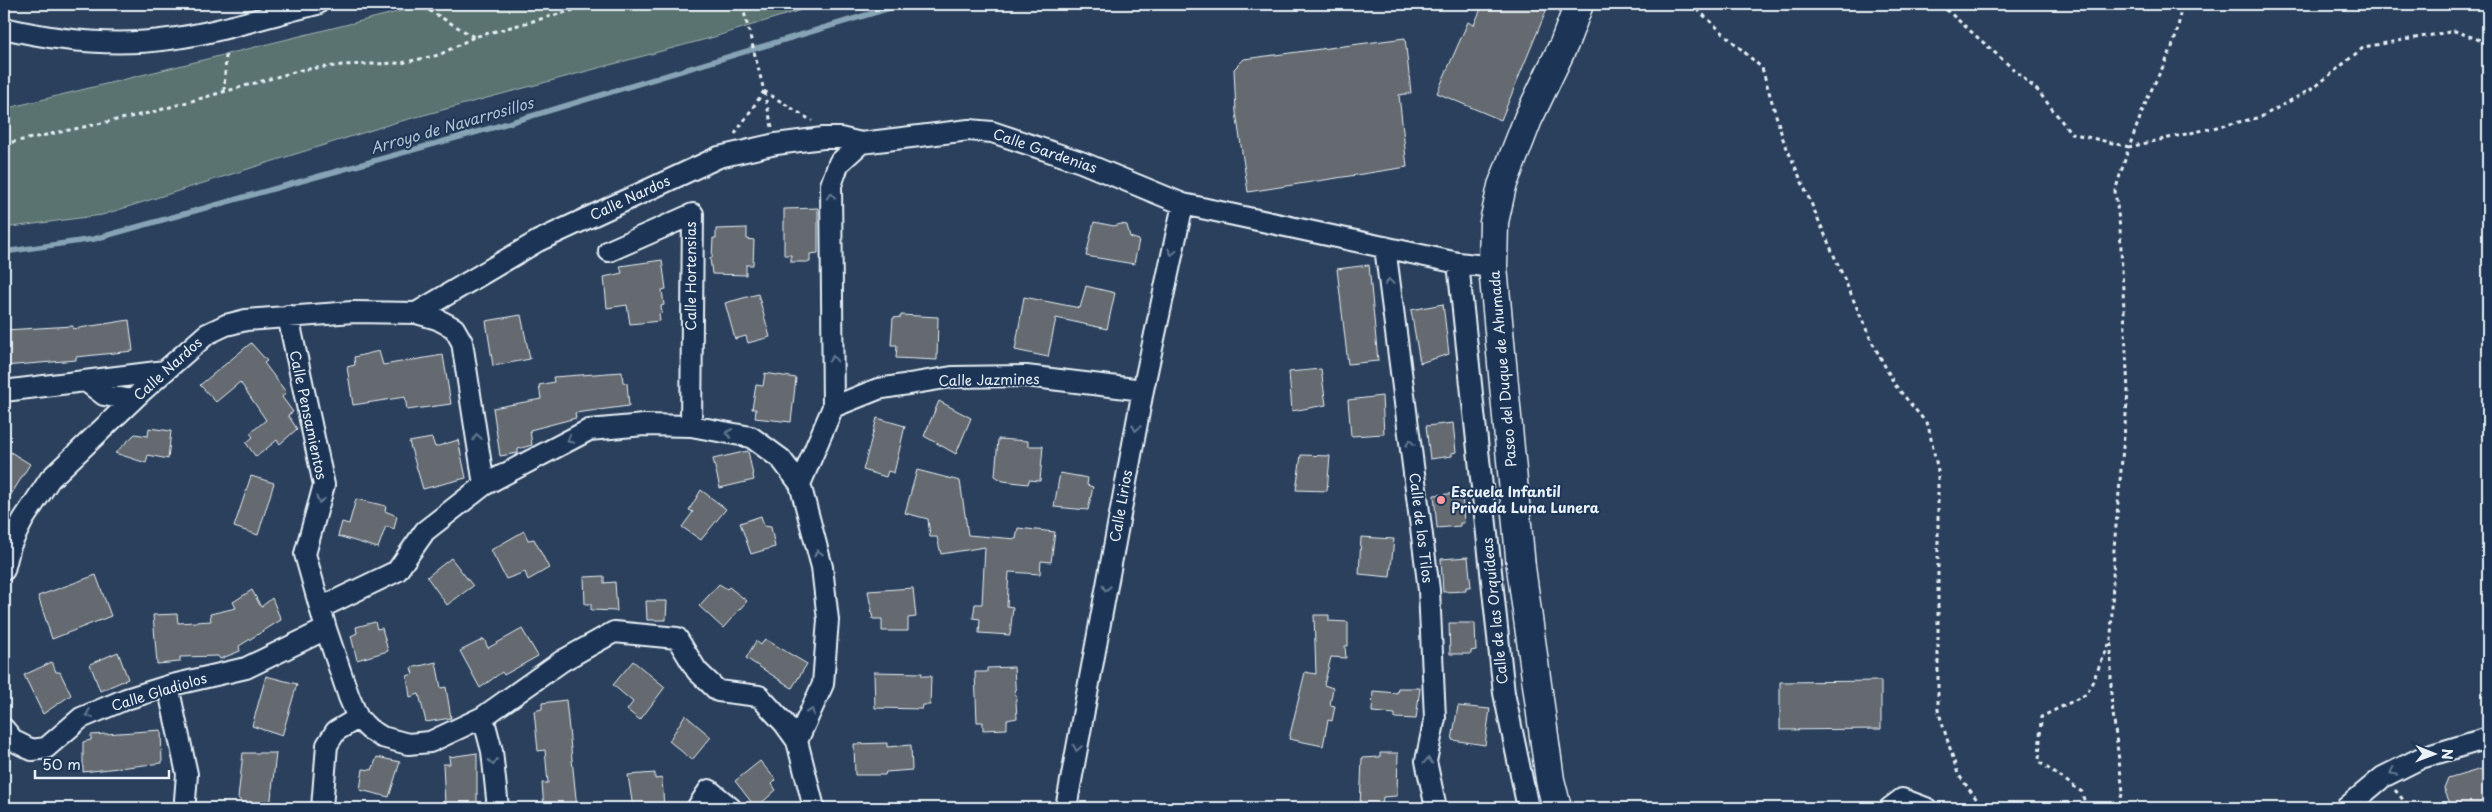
<svg xmlns="http://www.w3.org/2000/svg" width="2492" height="812" font-family="'Playpen Sans',sans-serif">
<rect width="100%" height="100%" fill="#2b405c"/>
<filter id="ink" filterUnits="userSpaceOnUse"><feTurbulence type="fractalNoise" baseFrequency=".02" numOctaves="2"/><feDisplacementMap in="SourceGraphic" scale="10" xChannelSelector="R" yChannelSelector="G"/><feConvolveMatrix kernelMatrix="1 2 1 2 8 2 1 2 1" color-interpolation-filters="sRGB"/></filter>
<g filter="url(#ink)">
<!-- green -->
<path fill="#5a736f" stroke="#a1b2b4" d="M430 4H820L714 37 394 123 102 215 4 228V109Z"/>
<g fill="none" stroke-linecap="round" stroke-linejoin="round">
<!-- stream -->
<path stroke="#86a4b5" stroke-width="5.5" d="M4 252 94 239 495 127 903 4"/>
</g>
<!-- building -->
<path fill="#656a70" stroke="#e8f1f8" d="M1483 4H1549L1501 120 1437 93 1468 22 1474 25Z
M1405 38 1411 93 1399 95 1407 167 1248 192 1236 112 1234 69 1244 59Z
M818 208V253L810 254V262H791V255H784V209Z
M1094 222 1114 226 1121 224 1127 225 1130 237 1139 240 1134 264 1086 256Z
M747 228V239L754 240 753 265H746V275L712 274 710 258H712L713 238H716V229Z
M662 260 666 289 662 290 664 305 661 306 662 313 659 314 660 321 630 324 627 305 607 308 604 277 622 273 620 266Z
M1369 265 1378 361 1348 364 1337 269Z
M1086 286 1115 293 1107 329 1056 318 1048 357 1015 350 1024 297 1080 308Z
M758 294 770 337 748 343 746 336 735 339 725 303Z
M1443 304 1449 354 1420 363 1411 310Z
M521 315 530 359 493 366 486 321Z
M901 315 938 317 937 360 896 358 897 345H891L893 318 901 317Z
M129 320 133 351 76 357V360L4 366V330L73 326V329Z
M251 343 267 361 264 363 286 392 282 397 293 412 288 415 297 429 280 444 277 440 256 457 246 443 253 437 250 433 266 420 240 382 216 402 200 385Z
M379 351 383 365 443 355 451 404 407 410 405 397 353 405 347 367 355 365 354 357Z
M1321 369 1326 405 1292 411 1289 372Z
M622 372 623 382 627 383 629 406 575 413 576 418 530 430 532 445 518 449V453L500 456 493 408 541 399 539 385 554 382 553 377Z
M765 373 796 378 791 422 755 418 756 409H752L756 385 763 386Z
M1382 396 1384 434 1351 436 1348 400Z
M939 401 971 418 956 454 924 436Z
M877 418 905 426 894 473 888 471 886 477 863 470Z
M1453 423 1456 452 1452 453V456L1430 459 1426 426Z
M149 428 171 431 168 459 148 455 146 463 115 453 135 434 148 436Z
M432 438 435 447 458 440 466 478 423 489 409 442Z
M998 439 1028 441V446H1043L1040 481 1029 480 1028 484 1003 481 995 476Z
M4 448 30 464 4 506Z
M748 451 754 480 720 488 713 459Z
M1301 455 1330 456 1327 491 1296 490Z
M917 470 960 481 968 535 1016 539 1018 528 1055 532 1051 562 1041 561 1040 574 1009 572 1007 606 1013 607 1010 635 979 633 980 619 973 618 975 604H982L985 547 941 554 937 537H930L928 519 905 513Z
M1060 473 1088 478 1087 485 1093 487 1088 510 1054 507Z
M251 476 274 483 258 535 234 527Z
M701 490 726 509 701 540 682 527 693 512 689 510Z
M1462 493 1464 523H1460V526L1437 528 1434 495Z
M356 499 386 506 385 511 397 516 394 529 386 526 378 548 338 536 342 522 349 524Z
M761 516 764 526 771 527 775 547 751 554 740 523Z
M524 531 528 540 534 539 549 568 528 580 525 572 506 579 491 550Z
M1361 537 1394 539 1390 577 1359 574Z
M1468 557 1471 587H1466V591L1443 592 1441 559Z
M451 558 473 586 447 605 427 577Z
M96 575 111 616 52 639 38 596Z
M604 576V583L615 582 617 611 591 610V604H585L584 577Z
M719 584 727 589 729 587 747 601 723 628 699 606Z
M913 588 916 617 908 618V631H882V619H873L868 591Z
M252 590 261 607 272 598 281 620 239 646 240 651 220 659 218 656 180 657V662L157 664 153 615 177 614 178 623 211 621 210 614 236 608 233 602Z
M646 601H667L666 620H647Z
M1314 615H1329V621L1348 622V646H1345L1346 658 1331 657 1324 685 1333 688 1330 705 1335 706 1332 721 1328 720 1323 746 1289 739 1305 672 1316 674Z
M375 622 377 629 382 628 388 651 357 660 351 636 357 633 356 627Z
M1449 623H1475L1476 650 1471 651V654H1450Z
M522 629 538 656 504 675 502 672 480 688 460 651 484 639 488 648Z
M765 639 807 664 792 688 746 658 756 641 761 645Z
M118 652 128 679 100 691 90 664Z
M633 661 665 687 640 720 627 710 633 702 613 685Z
M52 662 56 672H60L71 695 43 714 24 675Z
M436 662 441 688 446 687 451 718 426 722 419 694 410 697 407 676 413 674 411 668Z
M1014 667 1017 718 1007 720V729L983 730V722H977L975 672H987V668Z
M874 672 922 673V676H931L930 705H923L922 709 875 708Z
M266 676 297 684 282 736 252 726Z
M1881 681V729L1780 730V682Z
M1398 688H1420L1416 719 1395 718V714L1372 712 1373 691 1397 693Z
M566 700 577 808H544L542 783H548L545 750 538 751 534 711 542 709V703Z
M1458 706 1490 709 1485 745 1452 740Z
M685 715 711 737 692 760 669 741Z
M161 730 162 763 83 772V742L91 740V735Z
M887 743V747L911 745 912 770 886 772 885 775H855L854 744Z
M243 753H276L270 808H248L238 798Z
M477 753V808H453V803L445 805 443 764H450L449 757Z
M1380 753H1398L1397 796 1383 797 1382 808H1360L1362 758 1380 757Z
M377 757 400 762 389 797 360 790 363 769 372 770Z
M760 761 776 780 772 784 776 790 756 808 735 781Z
M2488 767V808H2452L2444 789 2448 779Z
M655 773V779L662 778 664 808H633L628 775Z"/>
<g fill="none" stroke-linecap="round" stroke-linejoin="round">
<!-- street casing -->
<g stroke="#e8f1f8" stroke-width="24">
<path id="street" d="M4 28C59 41 113 47 169 39 218 33 270 15 317 4
M1385 247 1429 590 1435 718 1426 761 1436 808
M609 251 693 214 691 426
M1458 263 1504 693 1528 808
M416 313 538 241 719 157 776 144 823 138H840L861 143
M288 316 324 485 305 554 326 629 349 697 358 718 369 729 382 737 408 744 430 742 483 717 562 661 614 632 677 638 697 671 718 691 759 696 784 723 797 741
M87 382 104 395 132 400
M4 391 165 371
M833 407 831 185 839 163 861 143 969 130 992 132 1081 162 1183 204 1458 263 1493 267
M800 484 833 407 878 389 952 377 1026 376 1143 390
M4 570 10 546 23 520 50 479 141 392 207 334 226 325 246 320 353 312 416 313 437 319 454 328 462 342 484 485
M320 608 397 571 425 531 484 485 589 430 644 425 691 426 751 437 781 459 800 484 822 567 828 620 823 684 797 741 814 808
M168 686 187 774 185 800
M483 717 492 751 498 808
M4 729 14 741 32 750 46 748 81 718 126 699 168 686 246 668 326 629
M322 808 327 745 336 731 358 718
M697 808 709 790 731 808
M1066 808 1143 390 1183 204
M1890 808 1902 799 1926 808
M2346 808 2383 777 2421 758 2488 738"/>
</g>
<!-- secondary casing -->
<g stroke="#e8f1f8" stroke-width="31">
<path id="secondary" d="M1557 808 1550 780 1521 567 1493 267 1494 222 1502 186 1528 119 1564 44 1579 4"/>
</g>
<!-- path -->
<path stroke="#e8f1f8" stroke-width="3" stroke-dasharray="4 4" stroke-linecap="butt" d="M1691 4 1762 68 1783 139 1871 340 1895 385 1928 425 1938 471V710L1958 774 1983 808
M1940 4 2038 91 2071 133 2129 147C2136 129 2142 111 2150 93 2164 62 2181 40 2180 4
M422 6 474 37
M224 91 226 55
M764 91 812 121
M764 92 772 127
M735 134 764 91 742 4
M4 144 149 113 301 70 342 65 401 63 439 55 474 37 596 4
M2111 643V697L2123 792 2117 808
M2395 790 2410 808
M2086 808 2082 792 2039 762 2041 717 2087 694 2111 640 2114 548 2128 392 2120 228 2115 191 2129 147 2261 117 2315 87 2364 47 2455 31 2488 43"/>
<!-- street -->
<use href="#street" stroke="#1d3557" stroke-width="20"/>
<!-- secondary -->
<use href="#secondary" stroke="#1d3557" stroke-width="28"/>
</g>
<!-- one-way arrows -->
<defs><path id="oneway-chevron" d="M-2-3.5L2.5 0L-2 3.5" fill="none" stroke-width="1.6" stroke-linecap="round" stroke-linejoin="round" transform="scale(1.25)"/></defs>
<g stroke="#64778f">
<use href="#oneway-chevron" transform="translate(831 196) rotate(-91)"/>
<use href="#oneway-chevron" transform="translate(1172 252) rotate(102)"/>
<use href="#oneway-chevron" transform="translate(1389 282) rotate(-97)"/>
<use href="#oneway-chevron" transform="translate(833 359) rotate(-91)"/>
<use href="#oneway-chevron" transform="translate(1136 428) rotate(100)"/>
<use href="#oneway-chevron" transform="translate(729 433) rotate(-170)"/>
<use href="#oneway-chevron" transform="translate(477 437) rotate(-99)"/>
<use href="#oneway-chevron" transform="translate(570 440) rotate(152)"/>
<use href="#oneway-chevron" transform="translate(1410 443) rotate(-97)"/>
<use href="#oneway-chevron" transform="translate(320 500) rotate(105)"/>
<use href="#oneway-chevron" transform="translate(818 553) rotate(-104)"/>
<use href="#oneway-chevron" transform="translate(1106 588) rotate(100)"/>
<use href="#oneway-chevron" transform="translate(811 712) rotate(-66)"/>
<use href="#oneway-chevron" transform="translate(89 714) rotate(158)"/>
<use href="#oneway-chevron" transform="translate(1077 748) rotate(100)"/>
<use href="#oneway-chevron" transform="translate(1428 761) rotate(-89)"/>
<use href="#oneway-chevron" transform="translate(493 762) rotate(84)"/>
<use href="#oneway-chevron" transform="translate(2393 772) rotate(154)"/>
</g>
</g>
<!-- markers -->
<circle fill="#ff9aa2" stroke="#1d3557" stroke-width="2" cx="1441" cy="500" r="5"/>
<g text-anchor="middle" stroke-width="4" stroke-linejoin="round" paint-order="stroke">
<!-- street labels -->
<g font-size="14" fill="#e8f1f8" stroke="#1d3557">
<text transform="translate(1045 151) rotate(19)" y="5">Calle Gardenias</text>
<text transform="translate(630 198) rotate(-25)" y="5">Calle Nardos</text>
<text transform="translate(691 276) rotate(-90)" y="5">Calle Hortensias</text>
<text transform="translate(168 369) rotate(-42)" y="5">Calle Nardos</text>
<text transform="translate(1503 369) rotate(-95)" y="5">Paseo del Duque de Ahumada</text>
<text transform="translate(989 380) rotate(-1)" y="5">Calle Jazmines</text>
<text transform="translate(308 415) rotate(78)" y="5">Calle Pensamientos</text>
<text transform="translate(1121 506) rotate(-80)" y="5">Calle Lirios</text>
<text transform="translate(1421 528) rotate(83)" y="5">Calle de los Tilos</text>
<text transform="translate(1495 611) rotate(-96)" y="5">Calle de las Orquídeas</text>
<text transform="translate(159 692) rotate(-17)" y="5">Calle Gladiolos</text>
</g>
<!-- poi labels -->
<g font-size="14" font-weight="bold" fill="#e8f1f8" stroke="#1d3557" text-anchor="start">
<text x="1451" y="497">Escuela Infantil<tspan x="1451" dy="16">Privada Luna Lunera</tspan></text>
</g>
<!-- water labels -->
<g font-size="15" font-style="italic" fill="#afc4d1" stroke="#1d3557">
<text transform="translate(452 126) rotate(-16)" y="5">Arroyo de Navarrosillos</text>
</g>
</g>
<!-- margin -->
<rect width="2492" height="812" fill="none" stroke="#1d3557" stroke-width="20"/>
<rect x="10" y="10" width="2472" height="792" fill="none" stroke="#e8f1f8" stroke-width="2" filter="url(#ink)"/>
<!-- north arrow -->
<g transform="translate(2434 754) rotate(91)" stroke="#1d3557" stroke-width="4" paint-order="stroke">
<path d="M0-4L9 19L0 12L-9 19Z" fill="#e8f1f8"/>
<text y="-8" font-size="14" font-weight="bold" text-anchor="middle" fill="#e8f1f8">N</text>
</g>
<!-- scale -->
<path d="M35 770v8h134v-8" fill="none" stroke="#e8f1f8" stroke-width="2.5"/>
<text x="42" y="770" font-size="15" fill="#e8f1f8" stroke="#1d3557" stroke-width="4" paint-order="stroke">50 m</text>
</svg>
